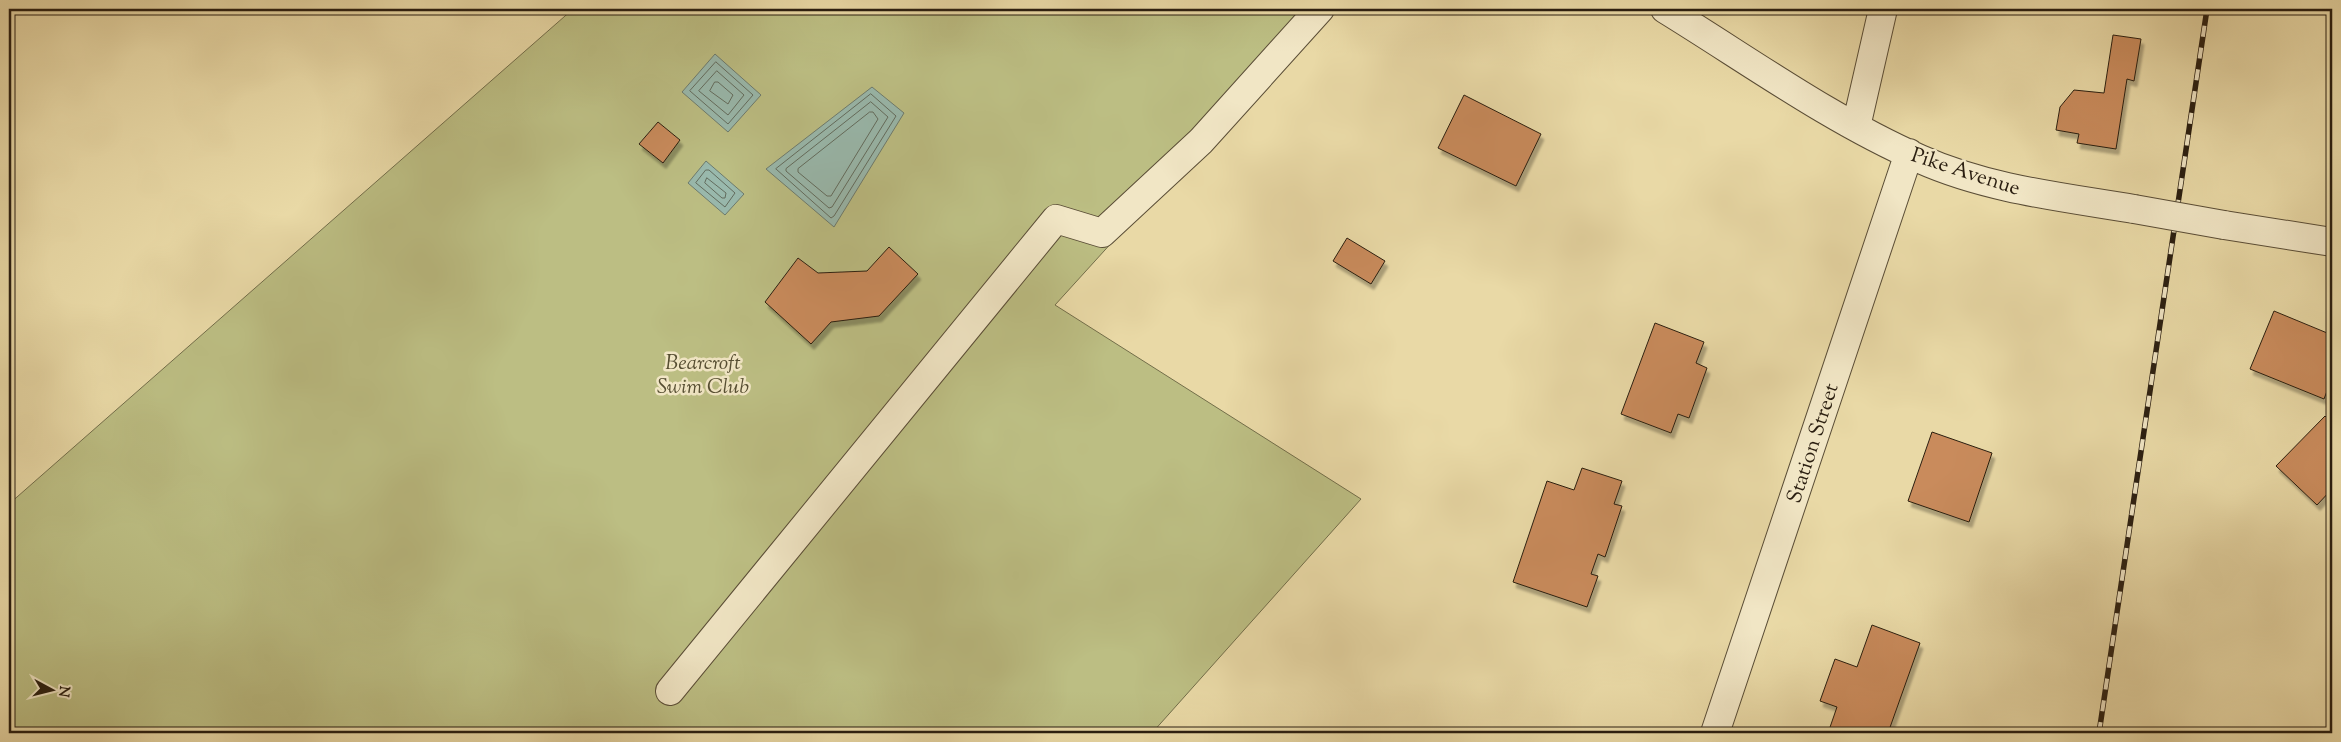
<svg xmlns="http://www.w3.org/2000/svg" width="2341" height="742" font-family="'Sorts Mill Goudy',serif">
<defs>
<filter id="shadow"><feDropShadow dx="3" dy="5.5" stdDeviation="1" flood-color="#0004"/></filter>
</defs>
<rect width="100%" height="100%" fill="#e9d9a6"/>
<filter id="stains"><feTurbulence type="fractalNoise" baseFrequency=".004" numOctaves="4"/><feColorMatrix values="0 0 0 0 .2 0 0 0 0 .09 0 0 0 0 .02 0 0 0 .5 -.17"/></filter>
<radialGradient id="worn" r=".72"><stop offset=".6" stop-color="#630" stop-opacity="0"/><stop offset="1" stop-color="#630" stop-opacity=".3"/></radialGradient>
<!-- green -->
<path fill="#bcbe83" stroke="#736e4a" d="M573 9H1324L1055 305 1361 499 1152 733H9V504Z"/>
<!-- water -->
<path fill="#99b9ad" stroke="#6d7b6e" d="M715 54 761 95 728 132 682 92Z
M872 87 904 113 834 227 766 169Z
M706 161 744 194 725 215 688 183Z"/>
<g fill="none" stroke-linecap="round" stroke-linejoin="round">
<!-- shore -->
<path stroke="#626c5e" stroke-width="1" d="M716 62 753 95 728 124 690 91Z
M717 71 744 95 728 115 699 91Z
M715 82H718L733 95 728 104 710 91Z
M871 94 896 116 834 216 831 218 776 169Z
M871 102 888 117 832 207 829 208 786 171V169Z
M870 112H873L878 119 831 196H827L798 172V169Z
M706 170H709L735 193 725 207 696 183Z
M707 178 726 193 725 198H722L705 183Z"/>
</g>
<!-- building -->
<path fill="#c98b5b" stroke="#2a1e10" filter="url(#shadow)" d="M2113 35 2141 39 2134 81 2127 79 2116 149 2077 143 2079 134 2056 130 2060 107 2074 90 2104 93Z
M1464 95 1541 134 1516 186 1438 148Z
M658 122 680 140 663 163 639 144Z
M1347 238 1385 261 1371 284 1333 261Z
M889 247 918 274 879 316 831 322 811 344 765 302 798 258 818 273 867 271Z
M2274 311 2332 335V378L2324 399 2250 369Z
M1655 323 1704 342 1696 363 1707 368 1689 418 1678 414 1671 433 1621 414Z
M2325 416 2332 423V489L2317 505 2276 466Z
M1932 432 1992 453 1969 522 1908 501Z
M1582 468 1622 481 1614 504 1622 506 1605 557 1598 554 1591 574 1598 576 1587 607 1513 582 1547 481 1574 490Z
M1872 625 1920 643 1888 733H1828L1837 707 1820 701 1835 659 1857 667Z"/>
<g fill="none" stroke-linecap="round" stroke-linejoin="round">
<!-- minor casing -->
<g stroke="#5a4d36" stroke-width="30">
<path id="minor" d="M1665 9C1748 60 1831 120 1920 159 1987 189 2062 197 2134 209
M1856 127 1883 9
M2224 225 2332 242
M670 691 1056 219 1102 233 1201 141 1320 9
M1715 733 1909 153"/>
</g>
<!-- minor -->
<use href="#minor" stroke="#f1e6c5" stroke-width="28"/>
<!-- rail casing -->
<g stroke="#2a1e10" stroke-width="5.5">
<path id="rail" d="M2099 733 2207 9"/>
</g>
<!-- rail -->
<use href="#rail" stroke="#f1e6c5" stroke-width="4" stroke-dasharray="11" stroke-linecap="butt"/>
<!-- minor-bridge casing -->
<g stroke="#5a4d36" stroke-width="30" stroke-linecap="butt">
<path id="minor-bridge" d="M2134 209 2224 225"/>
</g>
<!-- minor-bridge -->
<use href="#minor-bridge" stroke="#f1e6c5" stroke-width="28"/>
</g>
<g text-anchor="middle" stroke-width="5" stroke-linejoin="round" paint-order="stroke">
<!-- street labels -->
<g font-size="21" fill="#2a1e10" stroke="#f1e6c5">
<text transform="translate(1966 171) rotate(18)" y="7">Pike Avenue</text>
<text transform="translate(1812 443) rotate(-72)" y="7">Station Street</text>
</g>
<!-- park labels -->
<g font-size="21" font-style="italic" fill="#564e32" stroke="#f1e6c5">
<text x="703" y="369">Bearcroft<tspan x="703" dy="24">Swim Club</tspan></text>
</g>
</g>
<!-- margin -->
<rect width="2341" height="742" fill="none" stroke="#e9d9a6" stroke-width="30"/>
<rect x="10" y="10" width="2321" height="722" fill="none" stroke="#2a1e10" stroke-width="2.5"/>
<rect x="15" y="15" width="2311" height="712" fill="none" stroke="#2a1e10"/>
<!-- north arrow -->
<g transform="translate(52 690) rotate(97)" stroke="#f1e6c5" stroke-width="4" paint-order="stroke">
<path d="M0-4L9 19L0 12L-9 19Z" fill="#2a1e10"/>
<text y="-8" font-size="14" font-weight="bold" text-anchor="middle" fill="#2a1e10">N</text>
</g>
<rect width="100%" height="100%" filter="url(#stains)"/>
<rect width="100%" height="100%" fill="url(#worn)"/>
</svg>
